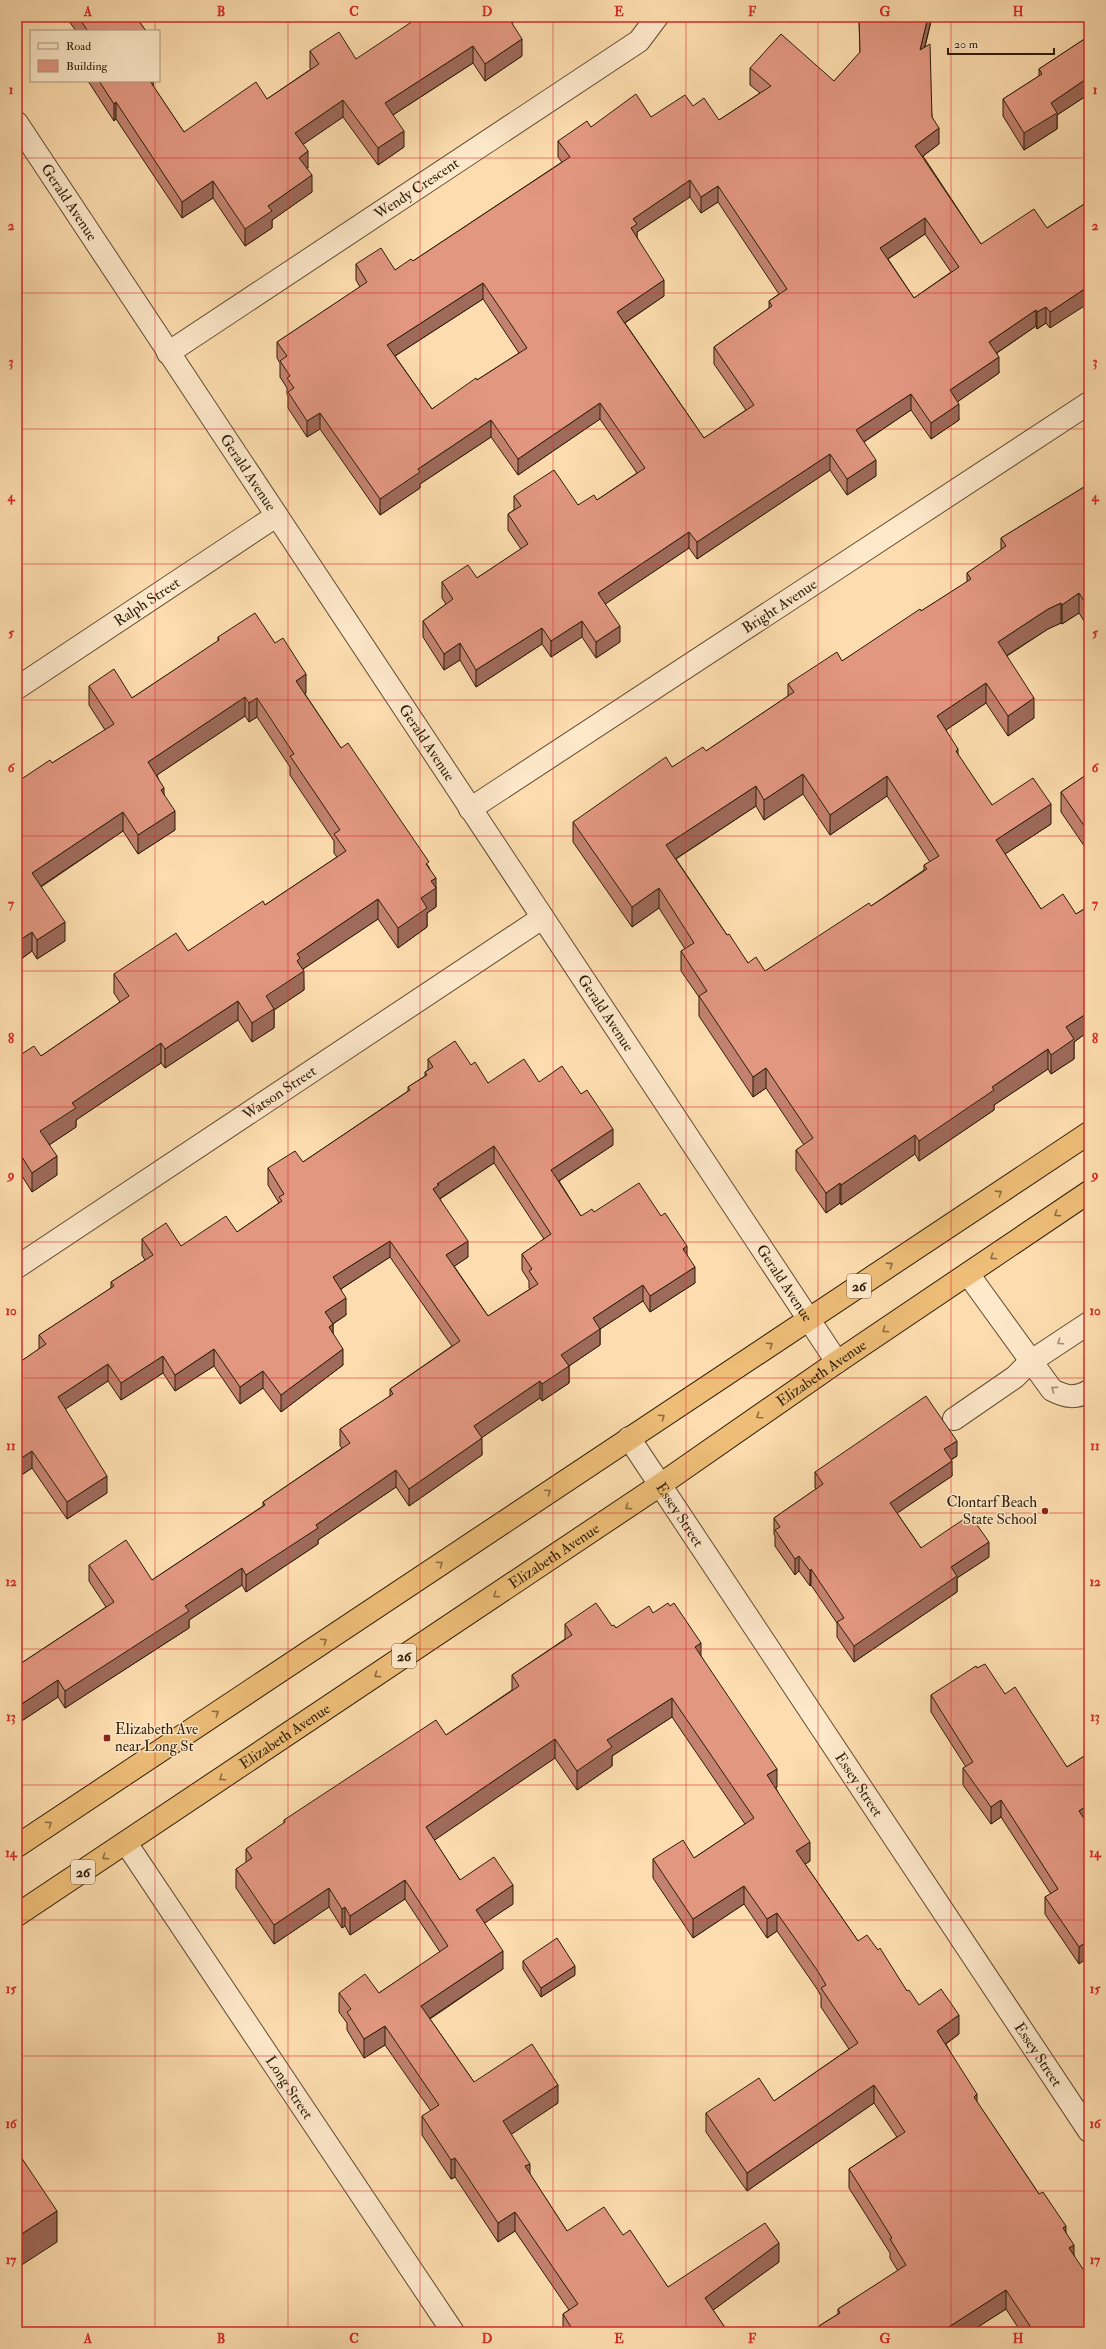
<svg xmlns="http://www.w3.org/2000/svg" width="1106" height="2349" font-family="'IM FELL Double Pica',serif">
<rect width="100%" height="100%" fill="#fdddaf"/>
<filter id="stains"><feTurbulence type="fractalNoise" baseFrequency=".005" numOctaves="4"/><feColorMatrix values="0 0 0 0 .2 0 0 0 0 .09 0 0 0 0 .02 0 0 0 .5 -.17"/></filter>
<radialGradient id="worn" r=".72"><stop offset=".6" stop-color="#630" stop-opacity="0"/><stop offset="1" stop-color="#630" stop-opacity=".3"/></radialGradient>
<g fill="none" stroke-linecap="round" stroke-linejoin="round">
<!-- minor casing -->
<g stroke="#604d32" stroke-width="24">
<g id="minor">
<path id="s1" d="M17 123 837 1362"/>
<path id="s2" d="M168 353 639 41 657 17"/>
<path id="s3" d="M17 688 276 516"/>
<path id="s4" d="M470 809 1089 403"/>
<path id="s5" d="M17 1267 542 918"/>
<path d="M968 1274 1052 1390C1066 1397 1075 1399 1089 1391"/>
<path d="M954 1419 1015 1377 1030 1362 1089 1323"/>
<path id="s6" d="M629 1438 1089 2131"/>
<path id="s7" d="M126 1843 453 2332"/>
</g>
</g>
<!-- highway casing -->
<g stroke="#2c1d08" stroke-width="24">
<g id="highway">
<path d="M17 1846 1089 1133"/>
<path id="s8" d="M17 1915 660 1485 837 1362 1089 1192"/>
</g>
</g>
<!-- minor -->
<use href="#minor" stroke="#fee9cb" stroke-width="22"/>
<!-- highway -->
<use href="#highway" stroke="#eebe78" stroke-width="22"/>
</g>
<!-- wall -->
<path fill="#c2826f" stroke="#2c1d08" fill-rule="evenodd" d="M69 17H136L146 31H76L69 21Z
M876 17H932L925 47 932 117 939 144 923 156 981 244 1047 228 1089 201 1050 328 1046 323 1037 329 1036 326 997 353 999 373 957 402 959 420 931 439 911 410 864 442 876 476 847 495 830 470 697 559 689 548 605 604 620 642 596 658 582 637 551 657 542 644 476 687 460 660 444 670 423 637V621L446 604 442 598V582L477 578 521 549 508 530V514L514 510V496L578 505 597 500 637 473 600 419 518 475 491 437 420 484V488L380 515 320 429 307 437 288 408V396L287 394V388L280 377V363L277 358V342L360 287 356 280V264L395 270 413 261 562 162 558 157V141L591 127 651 117 693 106 719 120 760 93 750 85V68L834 81 860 53 859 18H876ZM690 197 701 213 718 202 779 294 769 301V308L714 347V364L746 410 704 438 625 323 664 296 637 237V232ZM925 234 951 272 914 298 888 259ZM483 299 519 353 432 409 395 356Z
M512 24 522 56 485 81 473 63 393 115 404 147 378 165 343 117 303 144 308 168 307 169 312 192 272 220V228L245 246 213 198 182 218 116 119 114 121 88 81H153V86L184 132 267 99 311 69 310 68V51L356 59Z
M1089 36V94L1057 115V129L1024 150 1003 116V99L1039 76V69Z
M1089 164V186L1086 182V166Z
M1089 484V629L1079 613 1062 624 1061 623 1048 629 1007 656 1034 718 1008 736 986 703 946 730 958 755 992 805 1051 824 1005 854 1041 909 1076 914 1089 906V1031L1074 1042V1059L1051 1074 1048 1069 994 1105V1110L919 1161 915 1154 841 1205 840 1203 826 1213 796 1170V1150L804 1145 766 1088 753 1097 699 1016V997L681 971V951L685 949 659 908 632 927 573 842V822L672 767 706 751 788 696V684L842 661 967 582V573L1001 550V538ZM803 794 830 835 887 796 930 862 924 865V870L871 906 765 971 748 963 727 935 676 859 756 806 764 820Z
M218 637 306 693 305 694 341 748 429 867 436 887V907L427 913V927L398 948 378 919 303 969 304 990 274 1010V1028L252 1042 238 1020 165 1068 161 1063 76 1120V1127L49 1145 57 1175 32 1192 22 1176 17 1179V1057L41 1056 120 1002 114 993V974L188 951 265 905 337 857 334 853V841L290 775V767L257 717 249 722 245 716 157 775 164 794 175 830 138 854 123 831 41 887 65 941 37 959 32 951 17 962V782L52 763 105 730 89 705V686L132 698 218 641Z
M1089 773V853L1061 812V792Z
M428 1059 471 1065 488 1083 539 1082 613 1145 559 1181 581 1216 594 1212 687 1255 695 1283 650 1312 643 1301 600 1329V1345L569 1366V1383L542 1401 540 1398 481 1438 482 1455 409 1506 396 1487 318 1540V1544L246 1592 242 1585 189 1620V1628L65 1708 58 1697 17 1724V1659L20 1664 106 1607 89 1581V1565L152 1580 263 1506V1502L342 1448 340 1446V1429L390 1396V1389L452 1346 390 1257 341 1289 346 1315 333 1324V1333L343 1365 281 1412 263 1388 240 1404 214 1366 175 1391 163 1373 121 1400 108 1381 65 1409 107 1493 67 1519 32 1468 17 1478V1364L39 1349V1335L111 1288V1282L145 1260 142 1255V1239L181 1246 237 1232 279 1203 268 1185V1168L303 1162 408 1091V1087L425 1076V1072L428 1070ZM494 1163 544 1239 522 1254V1270L529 1281V1288L530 1289 488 1316 454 1266 468 1257 440 1199Z
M1089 1441V1474L1088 1473V1442Z
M957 1456 951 1460 952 1476 897 1513 921 1548 989 1557 957 1578V1592L854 1662 837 1637V1623L811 1585 810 1586 799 1571 795 1575 775 1546V1536L774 1534V1518L816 1489 815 1487V1472Z
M653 1613 701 1656 777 1787 776 1788 810 1861 805 1864 858 1941 878 1950 907 1991 919 2005 959 2034 946 2044 977 2102 1039 2194 1066 2233 1074 2255 1089 2332H1021L1006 2309 970 2332H819V2326L838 2314V2309L898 2271 890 2258V2253L849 2188V2169L897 2137 874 2103 747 2191 706 2132V2113L774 2101 849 2049 821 2007V1996L817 1989 777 1931 767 1938 744 1904 693 1938 653 1878V1859L694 1858 745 1824 672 1717 612 1756V1766L577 1790 555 1758 434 1840 460 1880 513 1904 484 1923 503 1969 430 2019 474 2082 558 2103 511 2134 530 2174 567 2231 623 2235 668 2287 779 2262 713 2310 728 2332H563V2314L569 2310 515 2231 498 2242 455 2177 451 2179 422 2135V2116L431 2111 385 2045 364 2058 347 2030V2023L339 2012V1993H379L440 1952 405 1899 350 1935 345 1926 342 1928 329 1907 274 1944 236 1888V1869L246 1863V1849L284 1824V1820L446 1735 512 1690V1675L565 1639V1624L612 1626 616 1628Z
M977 1668 1005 1694 1067 1767 1089 1753V1820L1086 1822 1079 1964 1045 1914V1897L1051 1894 1001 1817 991 1824 963 1785V1768L966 1767 931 1712V1695Z
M523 1961 575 1975 541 1997 523 1969Z"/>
<!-- shaded-wall -->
<path fill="#9e6a5a" stroke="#2c1d08" d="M507 17H522L511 24Z
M928 17H932L920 66V50Z
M522 39V56L485 81V64Z
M473 46V63L385 120V103Z
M1089 77V94L1057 115V129L1024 150V133L1051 103Z
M150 81H153V94Z
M343 100V117L295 150V133Z
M116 102V119L114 121V104Z
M939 128V144L915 162V146Z
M404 131V147L378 165V148Z
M308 151V168L299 174V158Z
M312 175V192L272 220V228L245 246V229L268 206Z
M690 180V197L637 232V241L631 228 633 219Z
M213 181V198L182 218V202Z
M718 186V202L701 213V197Z
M925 218V234L880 264V248Z
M664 280V296L617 328V312Z
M483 283V299L387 361V345Z
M1089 286V303L1050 328V312Z
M1046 307V323L1037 329V312Z
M1036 310V326L989 358V342Z
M999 357V373L950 407V390Z
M911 394V410L856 447V430Z
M600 403V419L518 475V459Z
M959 404V420L931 439V423Z
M320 413V429L307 437V421Z
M491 420V437L420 484V488L380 515V499L418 469Z
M830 454V470L697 559V542Z
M876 460V476L847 495V479Z
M689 532V548L598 609V593Z
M1079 593V613L1062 624V605Z
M1061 603V623L1048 629 998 661V642L1048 609Z
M582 621V637L551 657V641Z
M620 626V642L596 658V642Z
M542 628V644L476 687V670Z
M460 643V660L444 670V654Z
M306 674V693L296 700V681Z
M986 683V703L937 736V716Z
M245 697V716L148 781V762Z
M257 698V717L249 722V703Z
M1034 698V718L1008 736V716Z
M958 749V769L956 751Z
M803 774V794L764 820V800Z
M887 776V796L830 835V815Z
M756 786V806L666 865V845Z
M164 788V807L161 790Z
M1051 804V824L996 860V840Z
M175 811V830L138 854V835Z
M123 812V831L32 892V873Z
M436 878V907L427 913V927L398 948V928L421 898 431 881Z
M659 888V908L632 927V907Z
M378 899V919L300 971H304V990L274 1010V1028L252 1042V1023L266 996 297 954Z
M65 922V941L37 959V940Z
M32 932V951L17 962V942Z
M238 1001V1020L165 1068V1049Z
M1089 1012V1031L1074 1042V1059L1051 1074V1055L1066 1027Z
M161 1043V1063L76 1120V1127L40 1151V1131L72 1103Z
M1048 1049V1069L994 1105V1110L919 1161V1141L992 1087Z
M766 1068V1088L753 1097V1077Z
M613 1129V1145L551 1186V1170Z
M915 1135V1154L841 1205V1185Z
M494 1146V1163L439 1199 433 1189 437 1184Z
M57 1156V1175L32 1192V1173Z
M22 1157V1176L17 1179V1160Z
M840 1183V1203L826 1213V1193Z
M390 1241V1257L333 1294V1277Z
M468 1241V1257L446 1272V1255Z
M687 1246V1263L683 1249Z
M695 1267V1283L650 1312V1296Z
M643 1285V1301L600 1329V1345L569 1366V1383L542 1401V1384L561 1355 593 1318Z
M346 1298V1315L325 1329V1312Z
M333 1324V1341L329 1327Z
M214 1349V1366L175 1391V1375Z
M343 1349V1365L281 1412V1395Z
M163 1356V1373L121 1400V1383Z
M108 1364V1381L58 1414V1397Z
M263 1371V1388L240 1404V1387Z
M540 1381V1398L474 1443V1426Z
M482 1438V1455L409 1506V1489Z
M957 1441V1456L944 1464V1449Z
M32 1451V1468L17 1478V1461Z
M952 1461V1476L890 1518V1503Z
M396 1470V1487L318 1540V1544L246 1592V1575L316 1525Z
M107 1476V1493L67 1519V1502Z
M989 1542V1557L957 1578V1592L854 1662V1646L951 1567Z
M799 1556V1571L795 1575V1559Z
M242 1568V1585L189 1620V1628L65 1708V1691L185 1606Z
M811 1569V1585L810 1586V1571Z
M701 1643V1662L695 1647Z
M58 1680V1697L17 1724V1707Z
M672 1698V1717L612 1756V1766L577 1790V1771L607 1740Z
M555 1739V1758L426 1846V1827Z
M777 1769V1787L767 1794V1775Z
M1001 1800V1817L991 1824V1807Z
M1089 1804V1820L1079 1827V1811Z
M810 1842V1861L796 1870V1851Z
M405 1880V1899L350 1935V1916Z
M513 1885V1904L476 1929V1910Z
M744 1886V1904L693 1938V1919Z
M329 1888V1907L274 1944V1925Z
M345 1907V1926L342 1928V1909Z
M777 1913V1931L767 1938V1919Z
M1089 1940V1957L1079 1964V1947Z
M503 1951V1969L421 2024V2006Z
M575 1966V1975L541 1997V1988Z
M959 2015V2034L937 2050V2031Z
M385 2026V2045L364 2058V2039Z
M558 2085V2103L503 2140V2121Z
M874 2085V2103L747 2191V2173Z
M977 2094V2113L974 2097Z
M455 2158V2177L451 2179V2160Z
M530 2164V2182L525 2166Z
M57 2211V2242L17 2268V2237Z
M515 2212V2231L498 2242V2223Z
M1066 2226V2245L1063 2228Z
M779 2243V2262L705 2316V2298Z
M1074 2245V2263L1069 2248Z
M1006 2290V2309L970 2332H941Z"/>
<!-- building -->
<path fill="#e29781" stroke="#2c1d08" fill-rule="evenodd" d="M78 17H136L146 31H88Z
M419 17H508L522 39 485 64 473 46 385 103 404 131 378 148 343 100 295 133 308 151 299 158 312 175 268 206 272 211 245 229 213 181 182 202 116 102 114 104 99 81H150L184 132 256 82 267 99 319 64 310 51 339 32 356 59Z
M877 17H928L920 50 930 44 932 117 939 128 915 146 981 244 1034 209 1047 228 1089 201V286L1050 312 1046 307 1037 312 1036 310 989 342 999 357 950 390 959 404 931 423 911 394 856 430 876 460 847 479 830 454 697 542 689 532 598 593 620 626 596 642 582 621 551 641 542 628 476 670 460 643 444 654 423 621 453 599 442 582 468 565 477 578 528 544 508 514 521 506 514 496 554 470 578 505 594 495 597 500 645 468 600 403 518 459 491 420 418 469 420 472 380 499 320 413 307 421 288 392 294 388 287 378 290 376 280 361 287 356 277 342 367 282 356 264 381 248 395 270 411 259 413 261 570 157 558 141 587 121 591 127 636 94 651 117 685 95 693 106 704 98 719 120 771 86 750 68 781 34 834 81 860 52 859 18H877ZM690 180 701 197 718 186 787 289 769 301 772 306 714 347 754 405 704 438 617 312 664 280 631 228 637 224 633 219ZM925 218 959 267 914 298 880 248ZM483 283 527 348 477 380 476 378 432 409 387 345Z
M1089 36V77L1051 103 1057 113 1024 133 1003 99 1042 74 1039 69Z
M1089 164V170L1086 166Z
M1089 484V609L1079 593 1062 605 1061 603 1048 609 998 642 1034 698 1008 716 986 683 937 716 958 749 956 751 992 805 1033 778 1051 804 996 840 1041 909 1063 894 1076 914 1089 906V1012L1066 1027 1074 1039 1051 1055 1048 1049 992 1087 994 1090 919 1141 915 1135 841 1185 840 1183 826 1193 796 1150 813 1138 766 1068 753 1077 699 996 707 991 681 951 694 943 659 888 632 907 573 822 666 757 672 767 703 747 706 751 794 692 788 684 837 652 842 661 920 609 921 611 971 579 967 573 1006 546 1001 538ZM803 774 830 815 887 776 939 856 924 865 927 869 871 906 869 903 765 971 756 957 748 963 729 934 727 935 666 845 756 786 764 800Z
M255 613 275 643 283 638 306 674 296 681 341 748 348 743 429 862 426 864 436 878 431 881 436 888 421 898 427 908 398 928 378 899 297 954 300 958 297 961 304 971 266 996 274 1009 252 1023 238 1001 165 1049 161 1043 72 1103 76 1108 40 1131 57 1156 32 1173 22 1157 17 1160V1057L34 1046 41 1056 129 996 114 974 176 933 188 951 263 901 265 905 346 851 334 834 340 830 290 756 294 754 257 698 249 703 245 697 148 762 164 788 161 790 175 811 138 835 123 812 32 873 65 922 37 940 32 932 17 942V782L50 760 52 763 114 724 89 686 114 669 132 698 219 640 218 637Z
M1089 773V833L1061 792Z
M455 1041 471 1065 475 1062 488 1083 524 1059 539 1082 562 1066 581 1094 587 1090 613 1129 551 1170 581 1216 592 1209 594 1212 639 1183 661 1216 665 1213 687 1246 683 1249 695 1267 650 1296 643 1285 593 1318 600 1329 561 1355 569 1366 542 1384 540 1381 474 1426 482 1438 409 1489 396 1470 316 1525 318 1528 246 1575 242 1568 185 1606 189 1611 65 1691 58 1680 17 1707V1659L20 1664 114 1602 89 1565 126 1540 152 1580 265 1505 263 1502 350 1443 340 1429 393 1394 390 1389 460 1341 390 1241 333 1277 346 1298 325 1312 333 1324 329 1327 343 1349 281 1395 263 1371 240 1387 214 1349 175 1375 163 1356 121 1383 108 1364 58 1397 107 1476 67 1502 32 1451 17 1461V1364L46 1344 39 1335 114 1286 111 1282 153 1255 142 1239 166 1223 181 1246 226 1216 237 1232 282 1201 279 1197 284 1194 268 1168 295 1151 303 1162 410 1090 408 1087 427 1075 425 1072 433 1067 428 1059ZM494 1146 551 1234 522 1254 532 1269 529 1271 538 1284 488 1316 446 1255 468 1241 433 1189 439 1185 437 1184Z
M926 1396 957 1441 944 1449 952 1461 890 1503 921 1548 970 1515 989 1542 951 1567 957 1576 854 1646 837 1622 844 1618 811 1569 810 1571 799 1556 795 1559 775 1530 780 1527 774 1518 823 1484 815 1472Z
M596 1603 612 1626 614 1625 616 1628 649 1606 653 1613 668 1603 670 1606 674 1603 701 1643 695 1647 777 1769 767 1775 810 1842 796 1851 858 1941 867 1935 878 1950 880 1948 907 1991 909 1990 919 2005 941 1989 959 2015 937 2031 977 2094 974 2097 1039 2194 1043 2192 1066 2226 1063 2228 1074 2245 1069 2248 1089 2278V2332H1034L1006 2290 941 2332H823L819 2326 840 2313 838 2309 906 2265 890 2239 892 2238 849 2169 905 2132 874 2085 747 2173 706 2113 759 2078 774 2101 858 2043 821 1988 826 1985 817 1970 777 1913 767 1919 744 1886 693 1919 653 1859 683 1840 694 1858 754 1818 672 1698 607 1740 612 1747 577 1771 555 1739 426 1827 460 1880 494 1857 513 1885 476 1910 503 1951 421 2006 474 2082 532 2044 558 2085 503 2121 530 2164 525 2166 567 2231 604 2207 623 2235 630 2230 668 2287 765 2223 779 2243 705 2298 728 2332H574L563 2314 578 2304 515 2212 498 2223 455 2158 451 2160 422 2116 439 2105 385 2026 364 2039 347 2012 351 2009 339 1993 365 1974 379 1993 448 1946 405 1880 350 1916 345 1907 342 1909 329 1888 274 1925 236 1869 252 1858 246 1849 285 1822 284 1820 436 1720 446 1735 519 1686 512 1675 572 1635 565 1624Z
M985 1664 1005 1694 1015 1687 1067 1767 1089 1753V1804L1079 1811 1089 1826V1940L1079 1947 1045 1897 1058 1889 1001 1800 991 1807 963 1768 973 1762 931 1695 976 1666 977 1668Z
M557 1938 575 1966 541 1988 523 1961Z
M17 2151 57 2211 17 2237Z"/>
<!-- one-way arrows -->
<defs><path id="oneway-chevron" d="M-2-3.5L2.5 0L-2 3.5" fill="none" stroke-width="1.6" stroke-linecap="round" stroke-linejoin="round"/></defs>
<g stroke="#8d6e40">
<use href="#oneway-chevron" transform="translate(999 1193) rotate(-33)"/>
<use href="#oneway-chevron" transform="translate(1057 1214) rotate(146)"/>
<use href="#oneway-chevron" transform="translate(993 1257) rotate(146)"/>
<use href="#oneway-chevron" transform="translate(890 1265) rotate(-33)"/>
<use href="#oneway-chevron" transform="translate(885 1330) rotate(146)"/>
<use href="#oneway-chevron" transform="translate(770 1345) rotate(-34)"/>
<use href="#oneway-chevron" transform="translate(759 1416) rotate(145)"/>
<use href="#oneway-chevron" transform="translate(662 1417) rotate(-34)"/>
<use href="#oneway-chevron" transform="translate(548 1492) rotate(-34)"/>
<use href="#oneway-chevron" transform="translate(628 1507) rotate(146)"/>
<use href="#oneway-chevron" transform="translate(440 1564) rotate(-34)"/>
<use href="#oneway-chevron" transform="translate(496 1595) rotate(146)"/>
<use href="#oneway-chevron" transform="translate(324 1641) rotate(-34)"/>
<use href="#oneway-chevron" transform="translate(377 1675) rotate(146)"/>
<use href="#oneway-chevron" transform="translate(216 1713) rotate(-34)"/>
<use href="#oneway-chevron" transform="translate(222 1778) rotate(146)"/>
<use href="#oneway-chevron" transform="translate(49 1824) rotate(-34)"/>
<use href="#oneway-chevron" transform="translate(105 1857) rotate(146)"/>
</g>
<g stroke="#a08d73">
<use href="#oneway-chevron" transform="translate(1060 1342) rotate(146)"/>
<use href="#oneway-chevron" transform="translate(1054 1389) rotate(-144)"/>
</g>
<!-- grid -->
<path fill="none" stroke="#d62828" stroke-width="1" stroke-opacity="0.55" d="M155 17V31M288 17V2332M420 17V2332M553 17V2332M686 17V2332M818 17V2332M951 17V2332M155 81V2332M17 158H1089M17 293H1089M17 429H1089M17 564H1089M17 700H1089M17 836H1089M17 971H1089M17 1107H1089M17 1242H1089M17 1378H1089M17 1513H1089M17 1649H1089M17 1785H1089M17 1920H1089M17 2056H1089M17 2191H1089"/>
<!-- markers -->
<g fill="#8f2418" stroke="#fee9cb" stroke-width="1.5">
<circle cx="1045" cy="1511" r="4"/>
<rect x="103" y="1734" width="8" height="8" rx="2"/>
</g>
<g text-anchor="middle" stroke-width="3" stroke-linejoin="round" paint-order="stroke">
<!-- shield labels -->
<g fill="#fee9cb" stroke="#6b5a42" stroke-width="1">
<rect x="847" y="1274" width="24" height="24" rx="3"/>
<rect x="392" y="1644" width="24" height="24" rx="3"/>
<rect x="71" y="1860" width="24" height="24" rx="3"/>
</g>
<g font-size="14" font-weight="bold" fill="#2c1d08">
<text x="859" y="1291">26</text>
<text x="404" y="1661">26</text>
<text x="83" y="1877">26</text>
</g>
<!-- street labels -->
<g font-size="15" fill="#2c1d08" stroke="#fee9cb">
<text dy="5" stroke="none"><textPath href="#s2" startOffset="298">Wendy Crescent</textPath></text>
<text dy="5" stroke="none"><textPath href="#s1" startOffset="95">Gerald Avenue</textPath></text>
<text dy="5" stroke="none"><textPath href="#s1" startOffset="419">Gerald Avenue</textPath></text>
<text dy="5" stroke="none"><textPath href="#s3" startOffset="156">Ralph Street</textPath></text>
<text dy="5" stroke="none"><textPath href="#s4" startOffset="370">Bright Avenue</textPath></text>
<text dy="5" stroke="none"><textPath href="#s1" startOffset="743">Gerald Avenue</textPath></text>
<text dy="5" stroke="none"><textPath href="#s1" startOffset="1067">Gerald Avenue</textPath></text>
<text dy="5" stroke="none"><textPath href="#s5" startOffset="315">Watson Street</textPath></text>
<text dy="5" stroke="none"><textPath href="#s1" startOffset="1391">Gerald Avenue</textPath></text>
<text dy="5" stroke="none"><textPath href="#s8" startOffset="970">Elizabeth Avenue</textPath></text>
<text dy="5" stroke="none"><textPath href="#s6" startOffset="92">Essey Street</textPath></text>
<text dy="5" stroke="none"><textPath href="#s8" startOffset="646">Elizabeth Avenue</textPath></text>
<text dy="5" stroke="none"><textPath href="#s8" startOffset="322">Elizabeth Avenue</textPath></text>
<text dy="5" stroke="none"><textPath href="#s6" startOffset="416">Essey Street</textPath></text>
<text dy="5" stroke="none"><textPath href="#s6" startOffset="740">Essey Street</textPath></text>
<text dy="5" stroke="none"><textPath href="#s7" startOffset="294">Long Street</textPath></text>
</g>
<!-- poi labels -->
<g font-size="15" fill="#2c1d08" stroke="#fee9cb" text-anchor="end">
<text x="1037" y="1507">Clontarf Beach<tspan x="1037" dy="17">State School</tspan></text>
<text x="115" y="1734" text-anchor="start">Elizabeth Ave<tspan x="115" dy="17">near Long St</tspan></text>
</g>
</g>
<!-- margin -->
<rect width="1106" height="2349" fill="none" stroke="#fdddaf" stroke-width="44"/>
<!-- legend -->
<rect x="30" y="30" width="130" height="52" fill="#fee9cb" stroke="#aa977d"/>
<rect x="38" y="43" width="20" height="6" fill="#fee9cb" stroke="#aa977d"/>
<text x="66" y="50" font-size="12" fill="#2c1d08">Road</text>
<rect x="38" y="60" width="20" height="12" fill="#e29781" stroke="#aa977d"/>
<text x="66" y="70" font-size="12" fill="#2c1d08">Building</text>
<!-- scale -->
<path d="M948 48v6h106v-6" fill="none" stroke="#2c1d08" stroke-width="2"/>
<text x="954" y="48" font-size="12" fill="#2c1d08" stroke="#fee9cb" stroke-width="3" paint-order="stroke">20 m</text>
<rect x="22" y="22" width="1062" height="2305" fill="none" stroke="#d62828" stroke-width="1.5"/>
<g font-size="13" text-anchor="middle" font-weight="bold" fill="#d62828">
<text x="88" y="16">A</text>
<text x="221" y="16">B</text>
<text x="354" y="16">C</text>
<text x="487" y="16">D</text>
<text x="619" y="16">E</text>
<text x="752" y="16">F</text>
<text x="885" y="16">G</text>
<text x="1018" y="16">H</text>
<text x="11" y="94">1</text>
<text x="1095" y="94">1</text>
<text x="11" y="230">2</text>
<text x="1095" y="230">2</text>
<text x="11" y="366">3</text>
<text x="1095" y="366">3</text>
<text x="11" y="501">4</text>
<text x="1095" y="501">4</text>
<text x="11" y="637">5</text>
<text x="1095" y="637">5</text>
<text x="11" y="772">6</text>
<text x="1095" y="772">6</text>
<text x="11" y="908">7</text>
<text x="1095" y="908">7</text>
<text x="11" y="1043">8</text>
<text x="1095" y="1043">8</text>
<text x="11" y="1179">9</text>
<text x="1095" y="1179">9</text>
<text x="11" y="1315">10</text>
<text x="1095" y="1315">10</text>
<text x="11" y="1450">11</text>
<text x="1095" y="1450">11</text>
<text x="11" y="1586">12</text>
<text x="1095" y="1586">12</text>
<text x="11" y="1721">13</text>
<text x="1095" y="1721">13</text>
<text x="11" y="1857">14</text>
<text x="1095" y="1857">14</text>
<text x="11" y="1993">15</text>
<text x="1095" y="1993">15</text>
<text x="11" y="2128">16</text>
<text x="1095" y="2128">16</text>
<text x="11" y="2264">17</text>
<text x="1095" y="2264">17</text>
<text x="88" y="2343">A</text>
<text x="221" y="2343">B</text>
<text x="354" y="2343">C</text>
<text x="487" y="2343">D</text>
<text x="619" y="2343">E</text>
<text x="752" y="2343">F</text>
<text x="885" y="2343">G</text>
<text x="1018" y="2343">H</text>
</g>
<rect width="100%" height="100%" filter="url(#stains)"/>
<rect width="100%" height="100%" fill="url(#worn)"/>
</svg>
